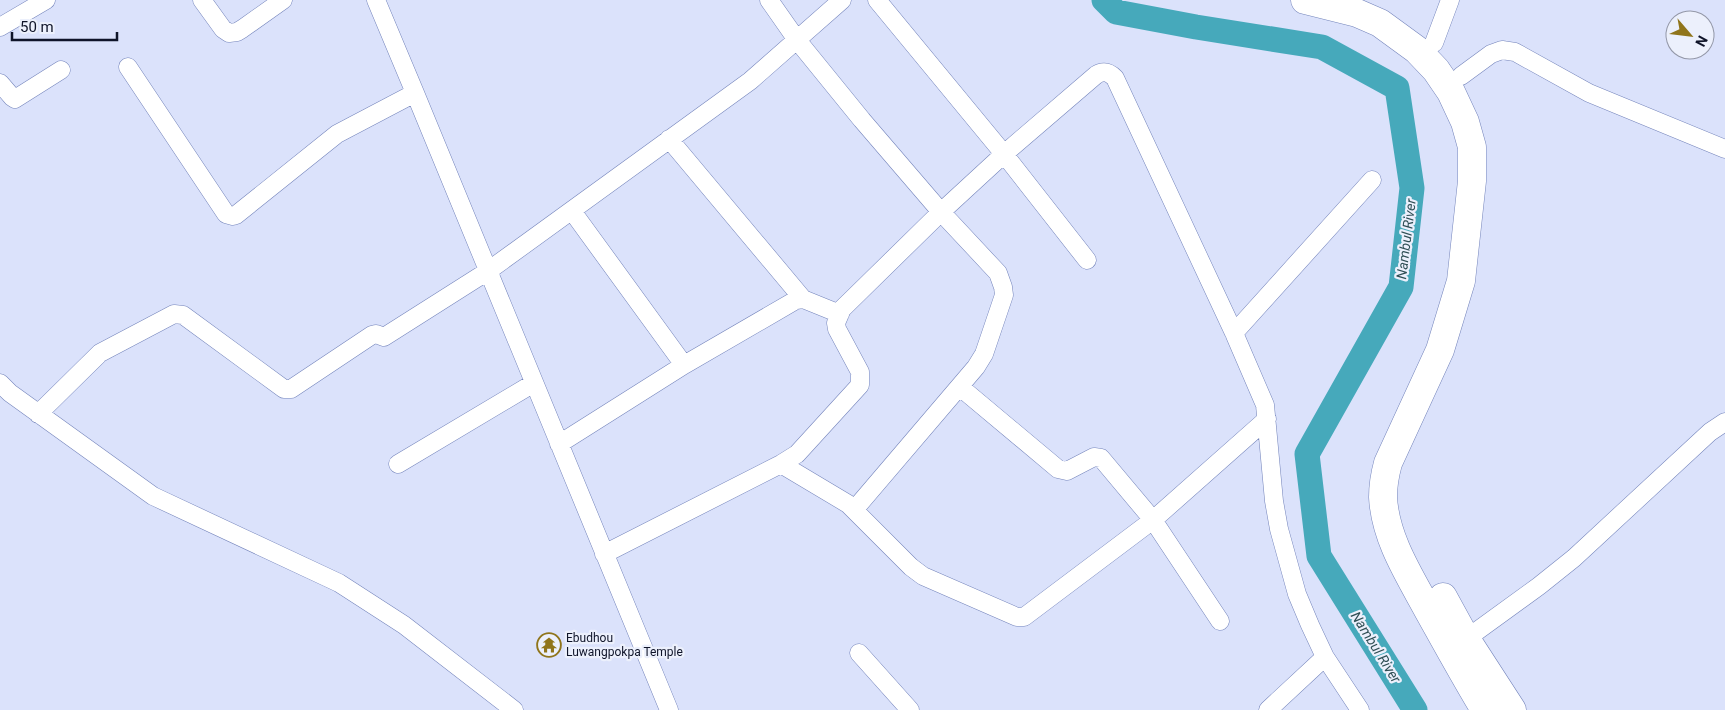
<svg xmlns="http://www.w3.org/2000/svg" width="1725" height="710" font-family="Roboto,sans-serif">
<rect width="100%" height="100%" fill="#dbe2fb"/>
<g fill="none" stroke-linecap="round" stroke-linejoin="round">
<!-- river -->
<path stroke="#46a9bb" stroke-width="25" d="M1104 0 1116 12 1196 27 1322 47 1397 88 1412 188 1401 287 1307 454 1319 556 1415 710"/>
<!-- minor casing -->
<g stroke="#7484bb" stroke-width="19">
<path id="minor" d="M202 0 223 29 229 33 237 32 242 29 283 0
M376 0 415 93 669 710
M769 0 797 40 862 120 941 212 998 273 1003 287 1004 295 984 354 976 367 854 510
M877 0 1004 154 1087 260
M0 27 46 0
M1434 43 1450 0
M128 67 226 214 233 216 236 215 337 134 415 93
M1461 76 1491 54 1502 50 1515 52 1589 93 1725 149
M0 83 12 97 15 99 61 70
M669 139 803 299
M572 211 684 365
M1234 333 1372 180
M0 383 10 393 153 496 339 583 404 625 514 710
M960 387 1058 469 1067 471 1094 457 1101 458 1153 520 1220 621
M38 414 100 353 174 314 183 315 284 389H291L372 335 376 334 384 337 488 271 750 81 842 0
M559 444 684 365 796 300 803 299 840 314
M398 464 534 383
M781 464 848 504 911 567 923 576 1017 617H1024L1153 520 1267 419
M604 554 781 464 797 454 860 385V372L837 329 836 323 842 309 941 212 1004 154 1096 75C1104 70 1109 72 1115 78L1234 333 1265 405 1274 501 1279 529 1297 594 1310 625 1325 657 1360 710
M1466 639 1539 586 1574 558 1710 432 1725 422
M859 653 910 710
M1268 710 1325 657"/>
</g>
<!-- trunk casing -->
<g stroke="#7484bb" stroke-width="29">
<path id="trunk" d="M1305 0 1357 13 1380 23 1417 50 1436 70 1451 92 1465 122 1472 147V181L1461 281 1440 350 1388 463C1385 474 1383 485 1383 497 1385 538 1409 575 1428 610 1447 644 1465 677 1485 710
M1443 597 1466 639 1512 710"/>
</g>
<!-- minor -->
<use href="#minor" stroke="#fff" stroke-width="18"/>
<!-- trunk -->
<use href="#trunk" stroke="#fff" stroke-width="28"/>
</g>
<!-- icons -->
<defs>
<g id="temple-ring" transform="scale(1.25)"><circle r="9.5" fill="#ecf0fc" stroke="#90751b" stroke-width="1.5"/><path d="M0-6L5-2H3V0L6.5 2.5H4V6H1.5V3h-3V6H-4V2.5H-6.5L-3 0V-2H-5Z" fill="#90751b"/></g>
</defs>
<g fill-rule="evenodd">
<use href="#temple-ring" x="549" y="645"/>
</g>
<g text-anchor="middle" stroke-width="4.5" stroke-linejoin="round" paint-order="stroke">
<!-- poi labels -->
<g font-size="12" fill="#0f1429" stroke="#ecf0fc" text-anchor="start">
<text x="566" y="642">Ebudhou<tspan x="566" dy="14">Luwangpokpa Temple</tspan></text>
</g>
<!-- water labels -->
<g font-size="14" font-style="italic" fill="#304f55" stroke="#ecf0fc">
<text transform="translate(1406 239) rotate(-83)" y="5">Nambul River</text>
<text transform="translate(1376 647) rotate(58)" y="5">Nambul River</text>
</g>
</g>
<!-- north arrow -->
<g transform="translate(1690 35) rotate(118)"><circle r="24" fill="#ecf0fc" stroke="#9498a8"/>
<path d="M0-4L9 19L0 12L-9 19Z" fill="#90751b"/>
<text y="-8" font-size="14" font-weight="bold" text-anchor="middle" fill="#0f1429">N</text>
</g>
<!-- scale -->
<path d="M12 32v8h105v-8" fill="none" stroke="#0f1429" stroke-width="2.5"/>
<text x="20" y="32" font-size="15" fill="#0f1429" stroke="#ecf0fc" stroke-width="4" paint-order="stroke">50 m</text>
</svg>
